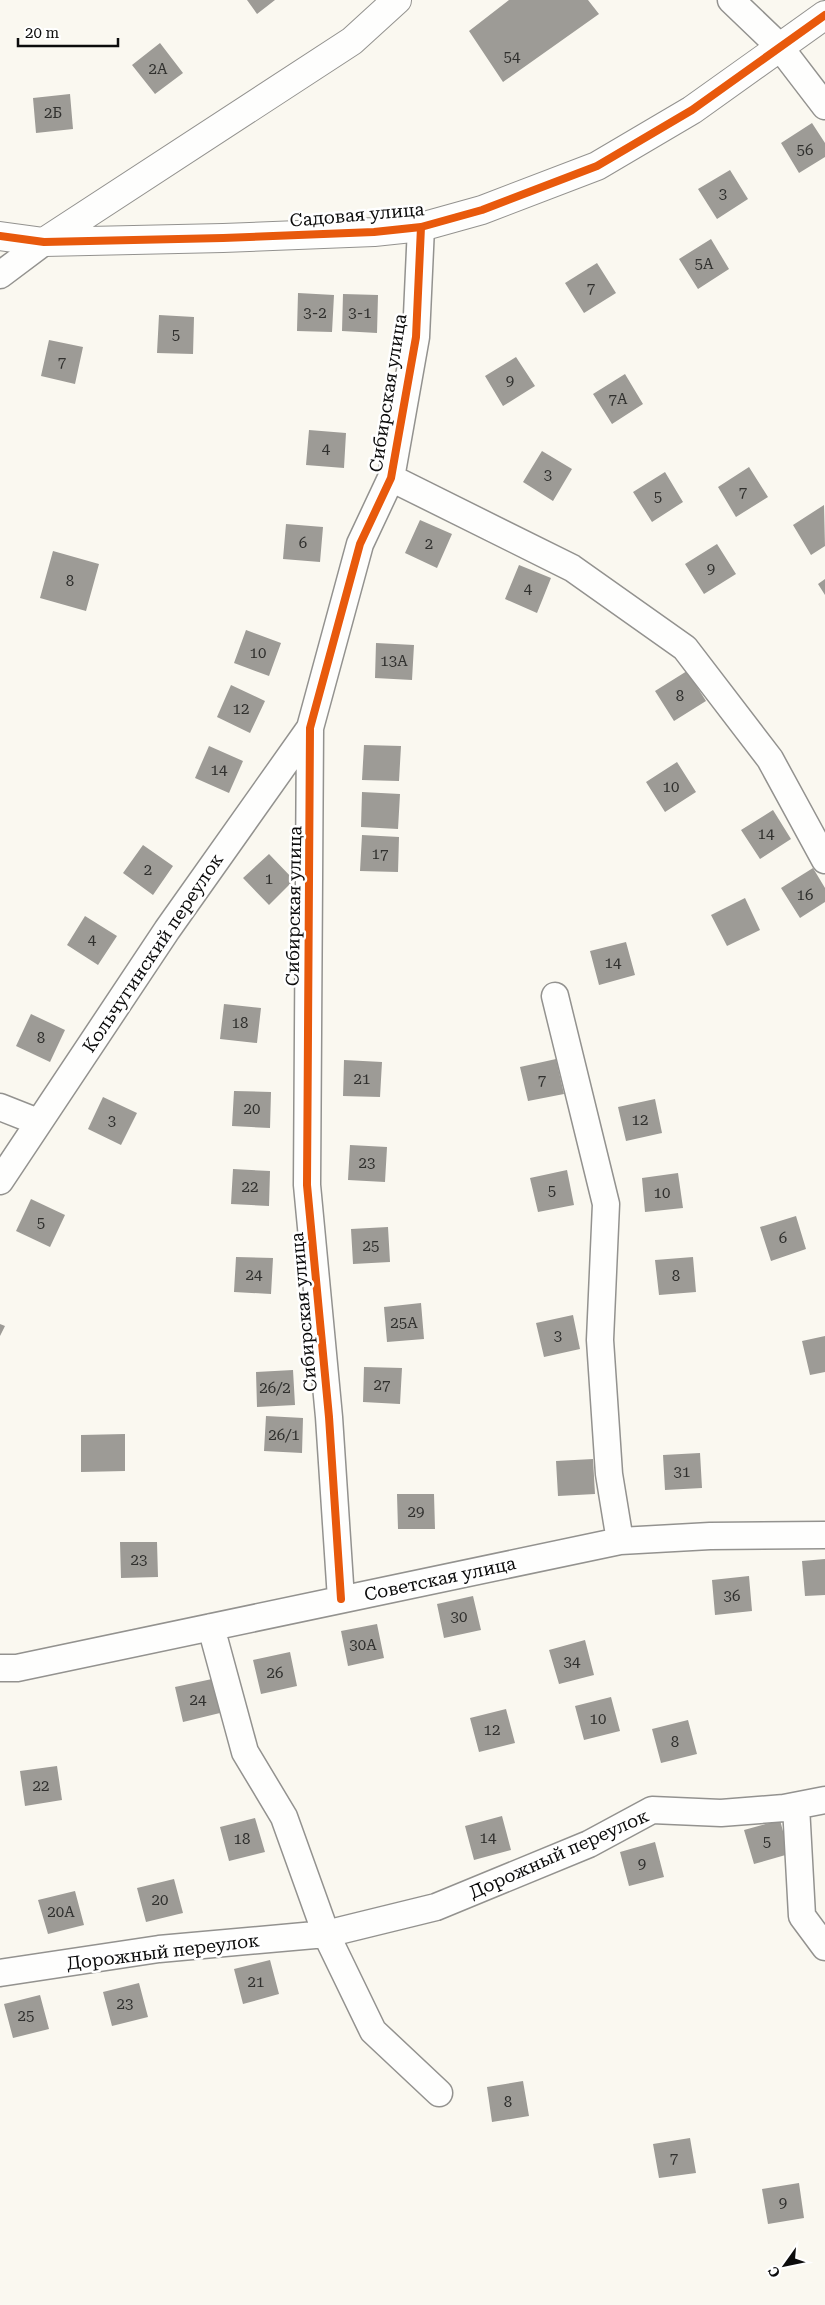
<svg xmlns="http://www.w3.org/2000/svg" width="825" height="2305" font-family="'Roboto Serif',serif">
<rect width="100%" height="100%" fill="#faf8f0"/>
<!-- building -->
<path fill="#9d9b96" d="M247 0H275L257 14Z
M509 0H588L599 14 503 82 469 31Z
M160 43 183 73 155 94 132 65Z
M70 94 73 129 36 133 33 98Z
M812 123 825 143V157L799 173 781 143Z
M730 170 748 199 717 219 698 189Z
M711 239 729 269 698 289 679 259Z
M597 263 616 293 584 313 565 283Z
M298 293 334 295 332 332 297 331Z
M343 294 378 295 377 333 342 331Z
M159 315 194 317 193 354 157 353Z
M49 340 83 347 75 384 41 376Z
M516 357 535 386 503 406 485 376Z
M625 374 643 404 612 424 593 394Z
M309 430 346 433 344 468 306 465Z
M542 451 572 469 553 501 523 482Z
M749 467 768 497 736 517 718 487Z
M665 472 683 502 652 522 633 492Z
M824 505 825 546 811 555 793 525Z
M420 520 452 534 437 568 405 553Z
M286 524 323 527 320 562 283 559Z
M717 544 736 574 704 594 685 564Z
M53 551 99 564 86 611 40 598Z
M519 565 551 578 537 613 505 599Z
M825 579V595L818 584Z
M246 630 281 643 269 676 234 663Z
M376 643 414 645 412 680 375 678Z
M687 671 706 701 674 721 655 691Z
M231 685 265 701 250 733 217 717Z
M364 745 401 746 399 781 362 780Z
M209 746 243 761 229 793 195 778Z
M677 762 696 792 665 812 646 782Z
M362 792 400 794 398 829 361 827Z
M773 810 791 839 760 859 741 830Z
M362 835 399 837 398 872 360 871Z
M143 845 173 866 153 895 123 873Z
M269 854 294 880 269 905 243 878Z
M813 868 825 888V902L800 918 781 888Z
M745 898 760 930 727 946 711 915Z
M85 916 117 936 98 965 67 945Z
M626 942 635 975 599 985 590 951Z
M224 1004 261 1008 257 1043 220 1039Z
M31 1014 65 1030 50 1062 16 1046Z
M556 1059 564 1094 528 1101 520 1067Z
M344 1060 382 1062 380 1097 343 1096Z
M234 1091 271 1092 270 1128 232 1126Z
M103 1097 137 1113 121 1145 88 1129Z
M655 1099 662 1133 626 1141 618 1107Z
M350 1145 387 1147 385 1182 348 1180Z
M233 1169 270 1171 269 1206 231 1204Z
M567 1170 574 1205 538 1212 530 1178Z
M678 1173 683 1208 645 1212 642 1178Z
M31 1199 65 1215 50 1247 16 1231Z
M796 1216 806 1249 771 1261 760 1227Z
M388 1227 390 1262 353 1264 351 1229Z
M236 1257 273 1258 271 1294 234 1292Z
M693 1257 696 1292 659 1295 655 1260Z
M421 1303 424 1339 387 1342 384 1307Z
M573 1315 580 1349 544 1357 536 1323Z
M0 1324 5 1326 0 1336Z
M825 1336V1372L810 1375 802 1341Z
M364 1367 402 1368 400 1404 363 1402Z
M293 1370 295 1405 257 1407 256 1372Z
M266 1416 303 1418 302 1453 264 1451Z
M125 1434V1471L81 1472V1435Z
M700 1453 702 1488 665 1490 663 1455Z
M593 1459 595 1494 558 1496 556 1461Z
M397 1494H434L435 1529H398Z
M120 1542H157L158 1577 121 1578Z
M825 1559V1595L805 1596 802 1561Z
M749 1576 752 1611 715 1615 712 1580Z
M473 1596 481 1630 444 1638 437 1604Z
M377 1624 384 1658 348 1666 341 1631Z
M585 1640 594 1675 559 1684 549 1650Z
M290 1652 297 1686 261 1694 253 1660Z
M212 1679 220 1713 183 1722 175 1687Z
M611 1697 620 1731 584 1740 575 1706Z
M506 1709 515 1743 479 1752 470 1718Z
M688 1720 697 1754 661 1763 652 1729Z
M57 1766 62 1800 25 1806 20 1771Z
M502 1816 511 1850 474 1860 465 1826Z
M255 1818 265 1852 229 1861 220 1827Z
M780 1820 789 1854 754 1864 744 1830Z
M655 1842 664 1877 629 1886 620 1852Z
M174 1879 183 1913 146 1922 137 1888Z
M75 1891 84 1925 48 1934 38 1900Z
M270 1960 279 1994 243 2004 234 1969Z
M139 1983 148 2017 112 2026 103 1992Z
M40 1995 49 2029 13 2038 4 2004Z
M523 2081 529 2116 492 2122 487 2087Z
M690 2138 696 2173 659 2178 653 2144Z
M799 2183 804 2218 768 2224 762 2189Z"/>
<g fill="none" stroke-linecap="round" stroke-linejoin="round">
<!-- minor casing -->
<g stroke="#93928f" stroke-width="29">
<path id="minor" d="M731 0 779 46 825 106
M0 275 44 242
M391 478 572 568 685 648 770 759 825 860
M555 996 606 1204 600 1340 609 1474 620 1541
M0 1107 38 1122
M0 1181 167 930 310 728
M341 1599 329 1417 307 1185 310 728 360 544 391 478 416 337 421 227
M211 1627 245 1752 284 1817 326 1934 373 2031 439 2093
M0 1668H17L620 1541 710 1536 825 1535
M796 1806 802 1916 825 1947
M0 1973 159 1949 326 1934 436 1907 589 1844 652 1810 721 1813 784 1808 825 1800"/>
</g>
<!-- tertiary casing -->
<g stroke="#93928f" stroke-width="30">
<path id="tertiary" d="M0 236 44 242 223 238 374 232 421 227 482 210 597 166 692 110 825 15
M44 242 352 41 397 0"/>
</g>
<!-- minor -->
<use href="#minor" stroke="#fefefd" stroke-width="26"/>
<!-- tertiary -->
<use href="#tertiary" stroke="#fefefd" stroke-width="28"/>
<!-- cycleway casing -->
<g stroke="#fff" stroke-width="11">
<path id="cycleway" d="M0 236 44 242 223 238 374 232 421 227 482 210 597 166 692 110 825 15
M341 1599 329 1417 307 1185 310 728 360 544 391 478 416 337 421 227"/>
</g>
<!-- cycleway -->
<use href="#cycleway" stroke="#e8590c" stroke-width="8"/>
</g>
<g text-anchor="middle" stroke-width="5" stroke-linejoin="round" paint-order="stroke">
<!-- number labels -->
<g font-size="15" fill="#30302e">
<text x="512" y="62">54</text>
<text x="158" y="74">2А</text>
<text x="53" y="118">2Б</text>
<text x="805" y="155">56</text>
<text x="723" y="199">3</text>
<text x="704" y="269">5А</text>
<text x="591" y="293">7</text>
<text x="315" y="318">3-2</text>
<text x="360" y="318">3-1</text>
<text x="176" y="340">5</text>
<text x="62" y="367">7</text>
<text x="510" y="386">9</text>
<text x="618" y="404">7А</text>
<text x="326" y="454">4</text>
<text x="548" y="480">3</text>
<text x="743" y="497">7</text>
<text x="658" y="502">5</text>
<text x="303" y="548">6</text>
<text x="429" y="549">2</text>
<text x="711" y="574">9</text>
<text x="70" y="586">8</text>
<text x="528" y="594">4</text>
<text x="258" y="658">10</text>
<text x="394" y="666">13А</text>
<text x="680" y="701">8</text>
<text x="241" y="714">12</text>
<text x="219" y="775">14</text>
<text x="671" y="792">10</text>
<text x="766" y="839">14</text>
<text x="380" y="859">17</text>
<text x="148" y="875">2</text>
<text x="269" y="884">1</text>
<text x="805" y="900">16</text>
<text x="92" y="945">4</text>
<text x="613" y="968">14</text>
<text x="240" y="1028">18</text>
<text x="41" y="1043">8</text>
<text x="362" y="1084">21</text>
<text x="542" y="1085">7</text>
<text x="252" y="1114">20</text>
<text x="640" y="1125">12</text>
<text x="112" y="1126">3</text>
<text x="367" y="1168">23</text>
<text x="250" y="1192">22</text>
<text x="552" y="1196">5</text>
<text x="662" y="1198">10</text>
<text x="41" y="1228">5</text>
<text x="783" y="1243">6</text>
<text x="371" y="1251">25</text>
<text x="254" y="1280">24</text>
<text x="676" y="1281">8</text>
<text x="404" y="1328">25А</text>
<text x="558" y="1341">3</text>
<text x="382" y="1390">27</text>
<text x="275" y="1393">26/2</text>
<text x="284" y="1440">26/1</text>
<text x="682" y="1477">31</text>
<text x="416" y="1517">29</text>
<text x="139" y="1565">23</text>
<text x="732" y="1601">36</text>
<text x="459" y="1622">30</text>
<text x="363" y="1650">30А</text>
<text x="572" y="1667">34</text>
<text x="275" y="1678">26</text>
<text x="198" y="1705">24</text>
<text x="598" y="1724">10</text>
<text x="492" y="1735">12</text>
<text x="675" y="1747">8</text>
<text x="41" y="1791">22</text>
<text x="488" y="1843">14</text>
<text x="242" y="1844">18</text>
<text x="767" y="1847">5</text>
<text x="642" y="1869">9</text>
<text x="160" y="1905">20</text>
<text x="61" y="1917">20А</text>
<text x="256" y="1987">21</text>
<text x="125" y="2009">23</text>
<text x="26" y="2021">25</text>
<text x="508" y="2107">8</text>
<text x="674" y="2163">7</text>
<text x="783" y="2208">9</text>
</g>
<!-- street labels -->
<g font-size="18" fill="#0c0c0c" stroke="#fff">
<text transform="translate(357 215) rotate(-5)" y="6">Садовая улица</text>
<text transform="translate(388 393) rotate(-81)" y="6">Сибирская улица</text>
<text transform="translate(294 906) rotate(-89)" y="6">Сибирская улица</text>
<text transform="translate(153 953) rotate(-56)" y="6">Кольчугинский переулок</text>
<text transform="translate(304 1312) rotate(-95)" y="6">Сибирская улица</text>
<text transform="translate(440 1579) rotate(-12)" y="6">Советская улица</text>
<text transform="translate(559 1854) rotate(-24)" y="6">Дорожный переулок</text>
<text transform="translate(163 1952) rotate(-7)" y="6">Дорожный переулок</text>
</g>
</g>
<!-- north arrow -->
<g transform="translate(785 2265) rotate(237)" stroke="#ffffff" stroke-width="4" paint-order="stroke">
<path d="M0-4L9 19L0 12L-9 19Z" fill="#0c0c0c"/>
<text y="-8" font-size="14" font-weight="bold" text-anchor="middle" fill="#0c0c0c">С</text>
</g>
<!-- scale -->
<path d="M18 38v8h100v-8" fill="none" stroke="#0c0c0c" stroke-width="2.5"/>
<text x="25" y="38" font-size="15" fill="#0c0c0c" stroke="#ffffff" stroke-width="4" paint-order="stroke">20 m</text>
</svg>
